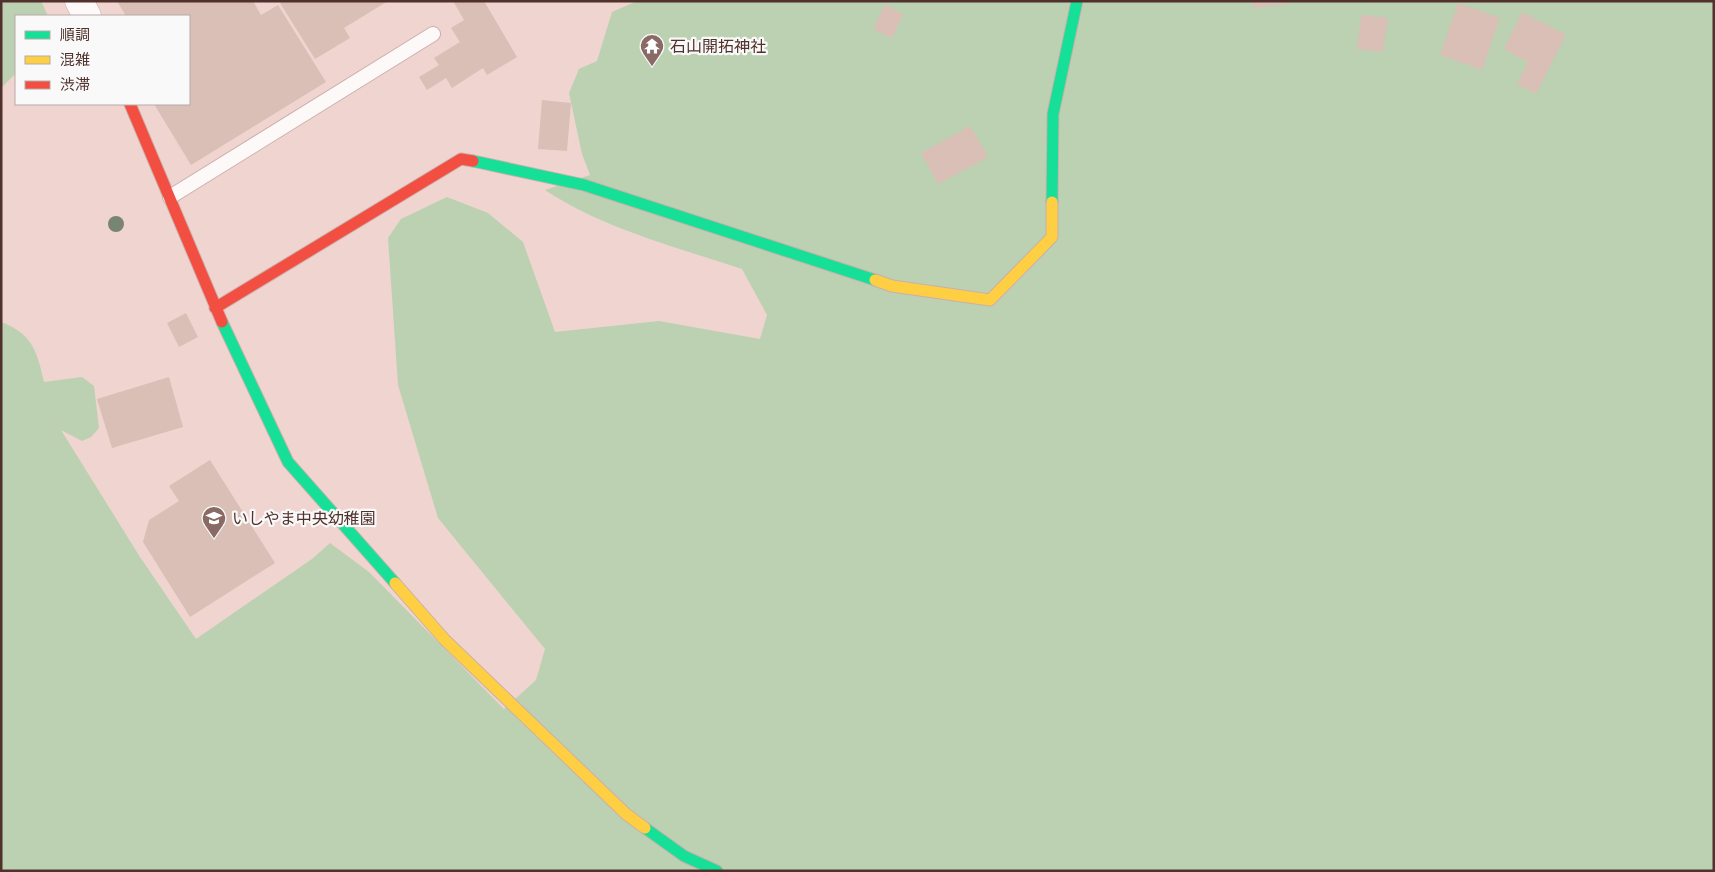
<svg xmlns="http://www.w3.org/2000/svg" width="1715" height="872" font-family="'DM Sans','Noto Sans JP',sans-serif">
<rect width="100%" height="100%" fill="#f0d4cf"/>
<!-- green -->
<path fill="#bbd1b2" d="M1 1H41L48 16H16V73L1 88Z
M637 1H1714V871H1V322C33 334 37 352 44 382L82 377 94 386 99 428 91 437 82 441 61 430 140 557 196 639 312 559 330 543 369 572 504 709 536 680 545 649 438 518 398 385 388 238 401 219 447 197 488 213 523 242 555 332 659 321 760 339 767 315 742 269C676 247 604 229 545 190L590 175 582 154 569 93 579 69 597 61 612 12Z"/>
<!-- building -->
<path fill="#d9bfb5" d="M117 1H253L261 15 278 5 326 82 191 165 154 104H189V16H126Z
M283 1H388L344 28 350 38 315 59 280 3Z
M453 1H484L517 57 487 75 483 68 452 88 446 78 427 90 419 77 439 65 434 58 460 42 451 28 464 20Z
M1252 1H1288V4L1253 8Z
M1458 3 1500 18 1482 70 1440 55Z
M885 4 903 14 892 38 873 29Z
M1522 12 1566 35 1536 94 1517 84 1528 62 1504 49Z
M1361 15 1388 18 1383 52 1357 49Z
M542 100 571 103 567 151 538 149Z
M970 126 988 157 938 184 921 153Z
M186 313 198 337 179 347 167 323Z
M169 377 183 427 112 448 97 399Z
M210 460 275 563 190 617 143 542 149 520 179 501 169 486Z"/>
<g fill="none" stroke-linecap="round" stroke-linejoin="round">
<!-- lane casing -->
<g stroke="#cbafab" stroke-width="16">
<path id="lane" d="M170 197 433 34"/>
</g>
<!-- street casing -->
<g stroke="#cbafab" stroke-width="29">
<path id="street" d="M79 1 87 16"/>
</g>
<!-- fast casing -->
<g stroke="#cbafab" stroke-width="13">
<path id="fast" d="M473 161 584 185 875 280
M1052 202 1053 114 1077 1
M222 322 288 462 395 583
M645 828 684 856 717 871"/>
</g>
<!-- slow casing -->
<g stroke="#cbafab" stroke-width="13">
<path id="slow" d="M875 280 892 286 990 300 1052 237V202
M395 583 445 640 626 814 645 828"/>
</g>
<!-- jam casing -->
<g stroke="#cbafab" stroke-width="13">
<path id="jam" d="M130 104 222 322
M215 308 461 159 473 161"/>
</g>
<!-- lane -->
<use href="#lane" stroke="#fdf9f8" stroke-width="14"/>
<!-- street -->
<use href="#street" stroke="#fdf9f8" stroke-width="28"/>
<!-- fast -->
<use href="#fast" stroke="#16e098" stroke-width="11"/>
<!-- slow -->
<use href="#slow" stroke="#ffcf43" stroke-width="11"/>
<!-- jam -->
<use href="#jam" stroke="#f24e42" stroke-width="11"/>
</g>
<!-- trees -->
<circle fill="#788570" cx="116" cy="224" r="8"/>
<!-- icons -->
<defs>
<g id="temple-pin" transform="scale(1.25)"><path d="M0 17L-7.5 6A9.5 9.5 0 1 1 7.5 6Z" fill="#896a64" stroke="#f9f9f9"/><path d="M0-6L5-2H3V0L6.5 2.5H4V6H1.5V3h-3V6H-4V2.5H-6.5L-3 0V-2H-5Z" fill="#fff"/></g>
<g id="school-pin" transform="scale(1.25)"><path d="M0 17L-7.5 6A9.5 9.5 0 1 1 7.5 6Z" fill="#896a64" stroke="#f9f9f9"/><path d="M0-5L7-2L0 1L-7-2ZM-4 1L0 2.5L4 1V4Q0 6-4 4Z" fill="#fff"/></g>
</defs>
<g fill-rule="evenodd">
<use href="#temple-pin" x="652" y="46"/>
<use href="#school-pin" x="214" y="518"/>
</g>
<g text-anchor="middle" stroke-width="4.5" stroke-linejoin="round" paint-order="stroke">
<!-- poi labels -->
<g font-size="16" fill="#51312b" stroke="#f9f9f9" text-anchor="start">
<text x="670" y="52">石山開拓神社</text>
<text x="232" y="524">いしやま中央幼稚園</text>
</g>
</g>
<!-- border -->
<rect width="1715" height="872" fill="none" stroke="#51312b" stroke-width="5"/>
<!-- legend -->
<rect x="15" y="15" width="175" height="90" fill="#f9f9f9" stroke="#b6a9a7"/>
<rect x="25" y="31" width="25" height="8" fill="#16e098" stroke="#b6a9a7"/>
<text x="60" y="40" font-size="15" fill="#51312b">順調</text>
<rect x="25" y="56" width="25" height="8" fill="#ffcf43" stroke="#b6a9a7"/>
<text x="60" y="65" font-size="15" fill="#51312b">混雑</text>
<rect x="25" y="81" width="25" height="8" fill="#f24e42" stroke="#b6a9a7"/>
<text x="60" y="90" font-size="15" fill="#51312b">渋滞</text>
</svg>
